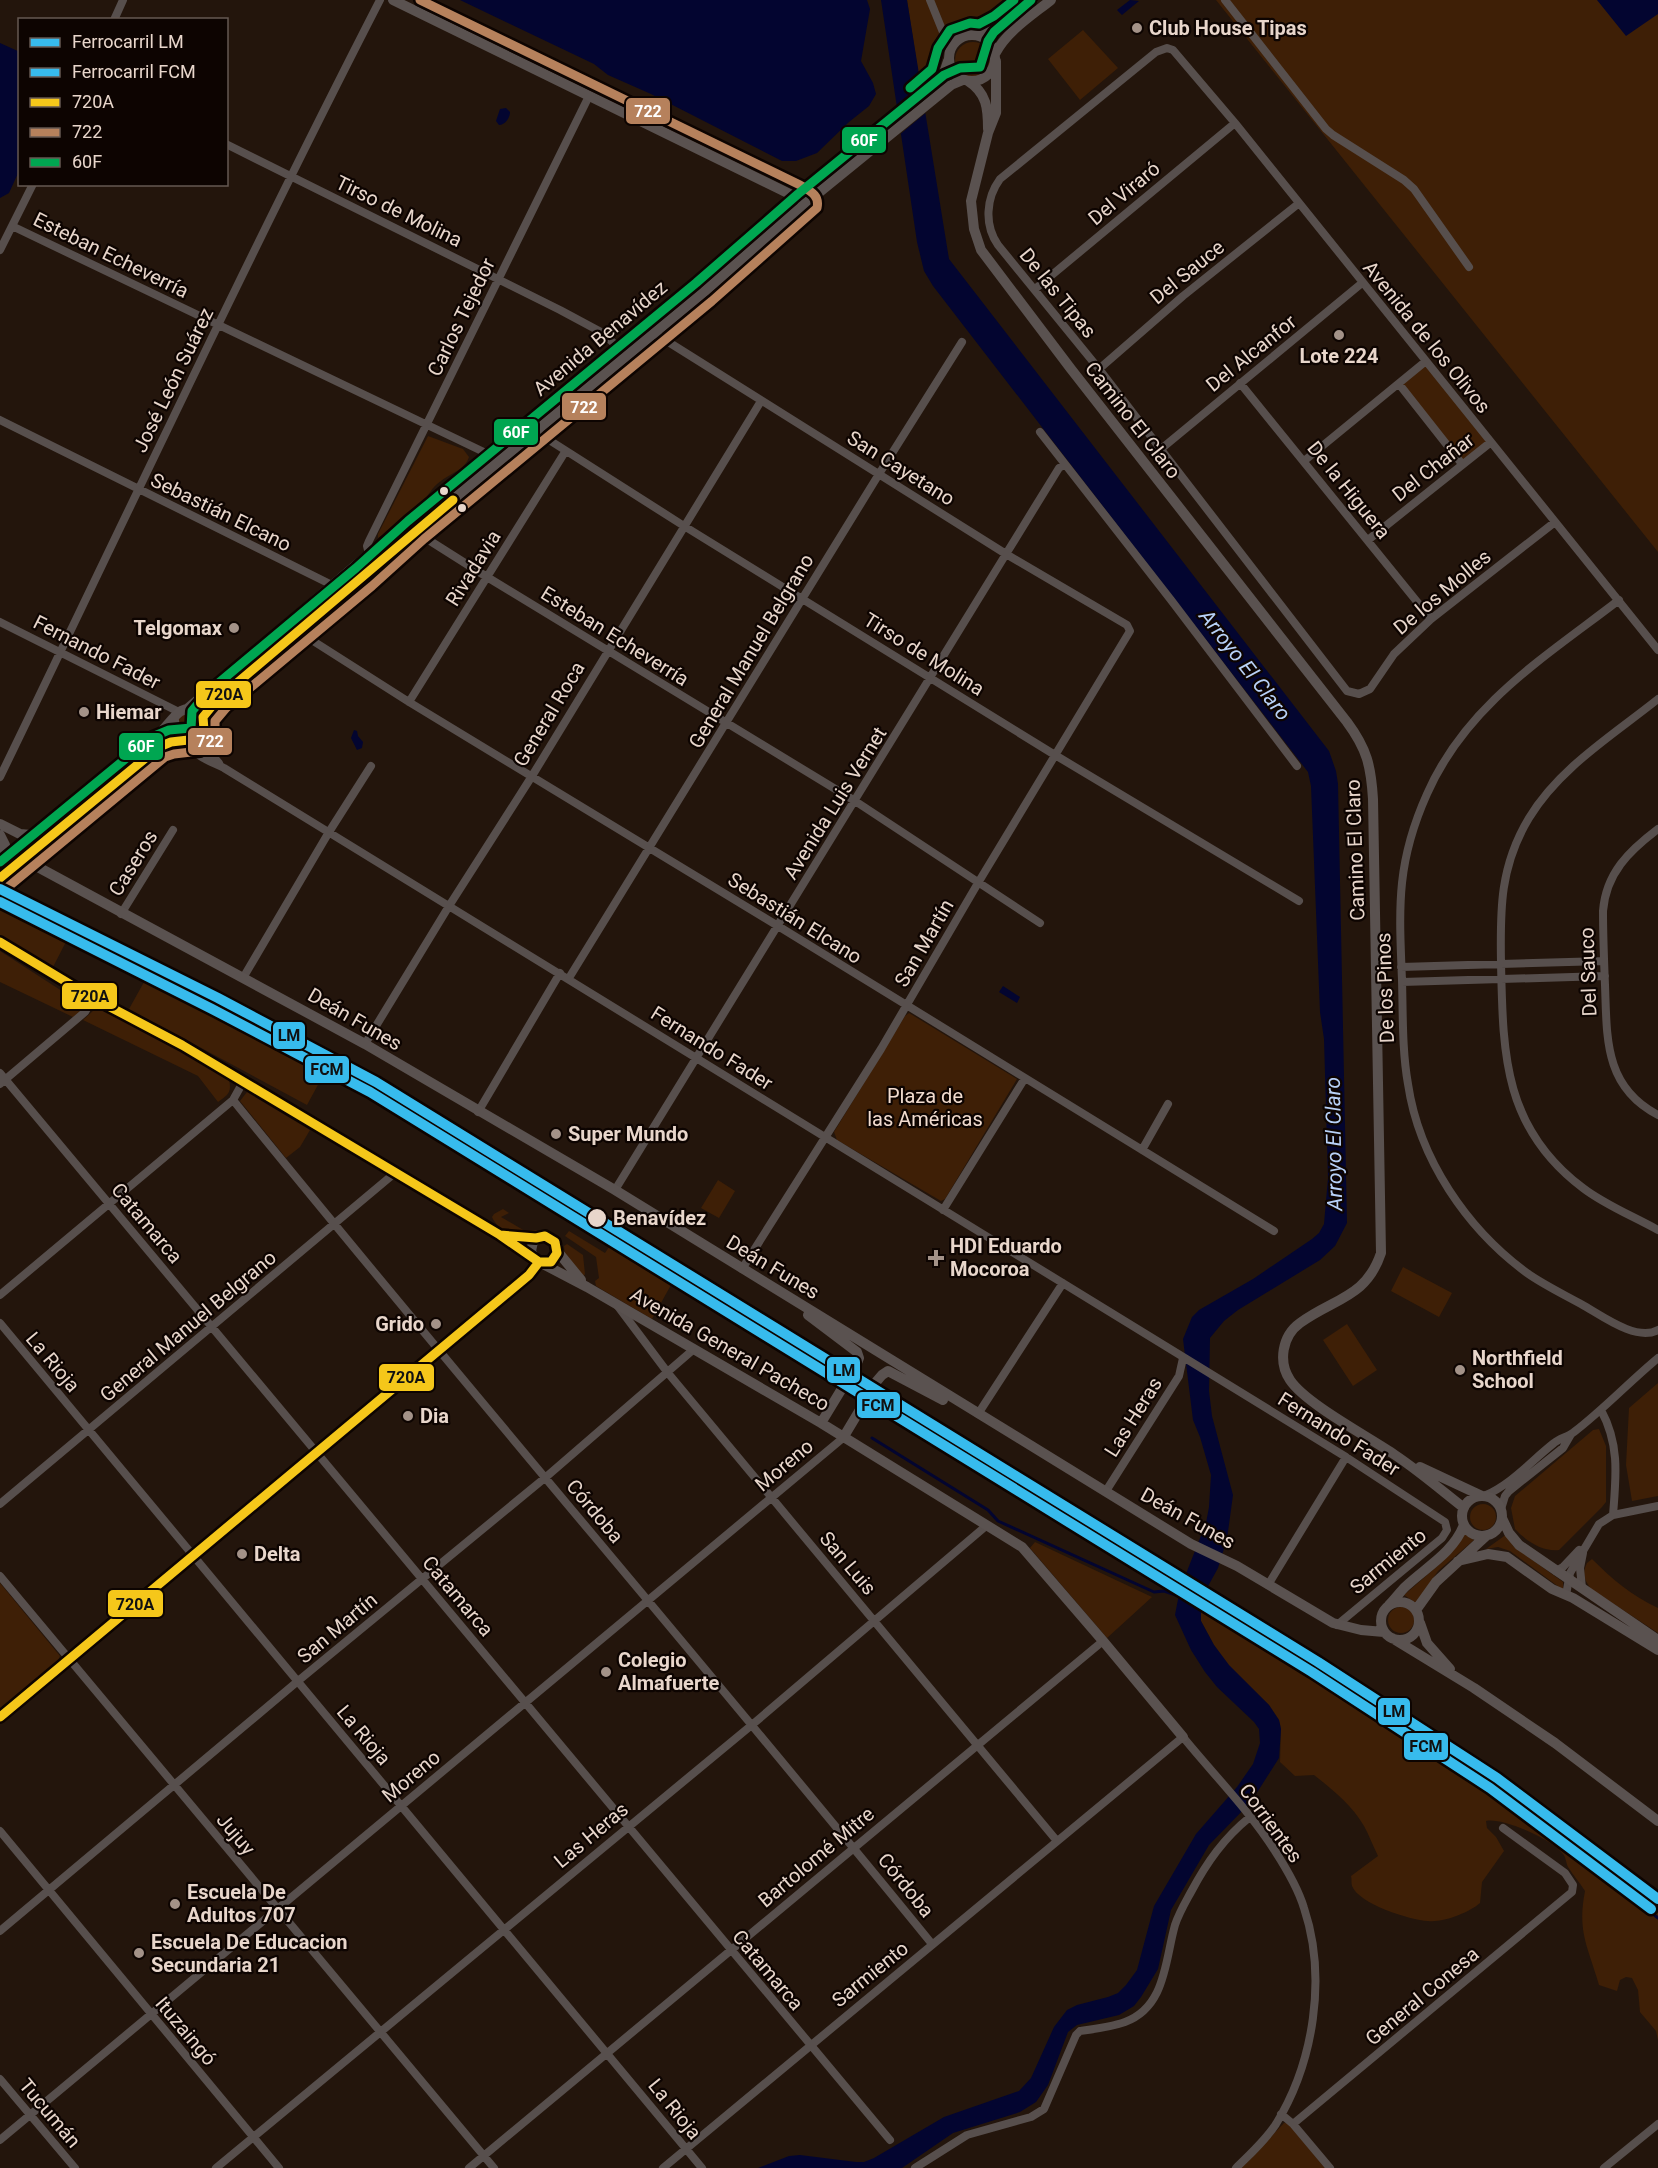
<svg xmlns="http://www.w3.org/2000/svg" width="1658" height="2168" font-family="Roboto,sans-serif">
<rect width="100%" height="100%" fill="#23150c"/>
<!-- green -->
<path fill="#3e1f06" d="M907 0H1013L983 26 964 29 955 32 947 42 940 63 919 77Z
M1216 0H1658V552Z
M1083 30 1118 68 1080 100 1048 59Z
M955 60a18 18 0 1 1 36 0a18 18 0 1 1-36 0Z
M1426 361 1491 442 1462 464 1399 384Z
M428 436 463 449 469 457C465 470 451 473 441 481 431 488 430 494 422 502 411 514 391 530 378 538V534Z
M193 712 203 725 194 738 181 735 177 721 184 713Z
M0 895 71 932 53 967 0 938Z
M0 951 79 1002 82 1011 73 1017 0 982Z
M149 973 326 1070 307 1105 129 1009Z
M101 1009 172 1046 229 1080C232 1092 228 1095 218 1102L198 1076 83 1020 94 1010Z
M909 1013 1017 1079 945 1199 941 1201 837 1140 834 1132 905 1016Z
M247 1092 310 1130 300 1147 286 1158 240 1101Z
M718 1180 735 1191 719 1218 701 1208Z
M503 1209 509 1213 501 1217 525 1231 536 1230 541 1233C524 1235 500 1236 492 1217L494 1214Z
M569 1231 605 1253 615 1238 676 1276 652 1319 596 1286 595 1281 599 1278 596 1257 565 1236Z
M567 1244 583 1255 585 1274 583 1277 565 1257 564 1246Z
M1403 1267 1452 1293 1439 1317 1391 1291Z
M1347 1324 1377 1370 1353 1386 1323 1340Z
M1658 1383V1496L1632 1501 1626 1465 1629 1408Z
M1599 1429 1606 1446V1502L1602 1507 1559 1550C1543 1552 1526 1541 1515 1529L1511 1508 1515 1496 1593 1430Z
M1470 1517a13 13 0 1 1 26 0a13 13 0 1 1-26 0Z
M1465 1534 1474 1540 1438 1571 1416 1603 1404 1595 1441 1563Z
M1507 1534 1513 1546 1563 1582V1590L1510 1551 1498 1547 1486 1549Z
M1035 1542 1152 1597 1107 1638 1030 1548Z
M1592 1559C1612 1579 1632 1596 1658 1608V1633L1591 1589C1584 1580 1582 1573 1587 1563Z
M0 1583 60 1656 57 1663 0 1711Z
M1201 1602 1217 1609 1309 1665 1501 1791 1658 1911V2040L1656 2031 1640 2012 1638 1990 1632 1978 1626 1977 1620 1980 1617 1991 1599 1985C1588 1947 1577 1932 1585 1891 1580 1883 1573 1875 1568 1867 1566 1863 1566 1857 1563 1854 1554 1840 1502 1817 1486 1821L1487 1828 1496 1837 1504 1851 1482 1882 1480 1903C1470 1912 1443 1923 1428 1921 1410 1920 1359 1904 1352 1886 1351 1883 1352 1879 1351 1876L1378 1856C1373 1846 1369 1835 1364 1826 1352 1805 1333 1790 1314 1775L1295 1776 1280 1762 1281 1729 1279 1720 1269 1705 1229 1666 1214 1645 1201 1621Z
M1388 1620a13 13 0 1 1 26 0a13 13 0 1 1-26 0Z
M1284 2123H1288L1325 2168H1241Z"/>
<!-- water -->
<path fill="#030530" d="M460 0H867L870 9 861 61 873 83 876 94 869 106 849 122 817 153 796 161H782L651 94 608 75 594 64Z
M881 0H907L949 259 1329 751 1336 771 1338 784 1347 1223 1335 1246 1320 1260 1238 1310 1224 1321 1210 1338 1209 1391 1212 1416 1233 1495 1227 1539 1218 1568 1201 1599V1621L1214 1645 1229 1665 1269 1705 1279 1720 1281 1729 1279 1758 1251 1802 1209 1845 1171 1910 1158 1969 1141 1997 1134 2006 1119 2015 1077 2025 1068 2032 1048 2085 1036 2102 1020 2112 953 2133 902 2168H758L789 2156 800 2155 856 2162H864L874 2158 944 2117 1019 2091 1031 2078 1054 2027 1067 2010 1077 2005 1108 1997 1118 1993 1126 1985 1137 1970 1154 1906 1196 1834 1237 1787 1253 1764 1260 1743 1259 1729 1254 1722 1217 1687 1205 1672 1191 1650 1175 1615 1180 1589 1206 1523 1209 1507 1211 1475 1200 1437 1193 1420 1183 1339 1192 1317 1199 1310 1253 1279 1312 1239 1319 1233 1324 1224 1328 1178 1324 1039 1320 1012 1311 786 1308 772 933 286 924 271 917 242Z
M1130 0 1139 1 1122 15 1117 10Z
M1597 0H1658V14L1626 36Z
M0 43 20 52 19 171 9 193 0 198Z
M506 108 510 112C510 118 505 125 499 125L496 121 500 109Z
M354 730 357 731 358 736 363 742 362 748 357 750 351 738Z
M1003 986 1020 997 1017 1003 999 992Z"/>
<!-- pier -->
<path fill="#23150c" d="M923 83 928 111 898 136 894 107Z"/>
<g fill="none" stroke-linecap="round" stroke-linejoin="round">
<!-- stream -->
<path stroke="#030530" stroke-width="3" d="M872 1438 988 1510 998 1521 1154 1592 1164 1591 1179 1596
M1201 1605 1240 1629 1303 1673 1466 1774 1625 1891 1658 1918"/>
<!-- street -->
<path stroke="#574f4d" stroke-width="8" d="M930 0 945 37 952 45
M1225 0 1326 129 1333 135 1404 180 1414 189 1469 267
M114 20 123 0
M226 144 560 310 601 332 617 346
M12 226 488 454
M0 250 33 184
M1035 289 1235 123
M654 333 1006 554 1127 625 1130 631 978 883 881 1049 742 1269
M1099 369 1183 296 1298 204
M1240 383 1431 619
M1399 384 1462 464
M0 420 332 585
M535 431 684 526 1055 755 1299 901
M1040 432 1171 600 1297 766
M1161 449 1362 283
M1304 461 1426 361
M1555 522 1431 619 1394 654 1370 689 1359 694 1347 691 1099 369 998 245C984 225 986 198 1000 179L1156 52 1167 48 1173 50 1235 123 1658 650
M416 530 427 539 487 577 855 801 1040 923
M1368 540 1491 442
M369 554 367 546 369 541 589 96
M1619 600C1545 657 1466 705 1427 794 1396 863 1399 907 1402 980 1403 1015 1402 1050 1408 1084 1419 1159 1467 1229 1527 1273 1544 1285 1563 1294 1581 1304 1601 1315 1636 1342 1658 1330
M0 622 179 712
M299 632 409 702 778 926 1274 1231
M1658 699C1613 735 1559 768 1529 818 1500 866 1500 909 1501 963 1503 1053 1503 1128 1583 1188 1605 1205 1633 1216 1658 1230
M409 702 565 452
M204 730 207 749 219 763
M188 741C194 757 210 761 224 768L1346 1457 1445 1522 1447 1530 1442 1538 1337 1625
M0 777C126 517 248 257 380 0
M1658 829C1629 851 1606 873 1603 911 1603 936 1604 961 1605 985 1607 1038 1604 1087 1658 1115
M121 914 173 830
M1401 967 1604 961
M243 978 329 832 371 766
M569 978 879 474 962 342
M1402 982 1605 976
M365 1044 449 906 532 776 761 401
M0 1073 890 2140
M0 1084 85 1012 93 998
M233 1100C463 1384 702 1661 932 1944
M478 1112 560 973
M1142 1150 1168 1104
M615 1190 1006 554 1059 468 1065 464
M943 1210 1025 1078
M0 1295 233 1100 243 1082
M617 1305 668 1373 1057 1841
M0 1323 702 2168
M1601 1410C1620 1445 1616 1477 1613 1515
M978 1414 1063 1283
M1106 1491 1179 1376 1183 1358
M1484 1496C1512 1484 1531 1461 1554 1443 1560 1438 1568 1437 1574 1432 1604 1409 1629 1382 1658 1358
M0 1504 396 1172
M1501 1509 1505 1496 1509 1491 1563 1448 1570 1436
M1556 1571 1563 1567 1579 1550
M0 1576 494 2168
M1268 1585 1346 1457
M1582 1588 1580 1568 1583 1553
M1566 1595 1570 1573 1599 1524 1613 1515 1658 1506
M0 1831 279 2168
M0 1931 298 1681 546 1477 694 1349
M0 2079 75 2168
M1281 2114 1293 2124 1330 2168
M1293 2124 1572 1892 1573 1885 1565 1873 1503 1828
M0 2140 843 1438
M216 2168 753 1724 986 1526
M469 2168 1103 1641
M663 2168 1183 1737C1213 1774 1249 1810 1275 1851 1286 1868 1298 1888 1304 1908 1327 1977 1314 2062 1276 2124 1265 2141 1250 2154 1236 2168
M915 2168 967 2135 1031 2117 1044 2109 1076 2035 1080 2031C1095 2029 1111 2027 1125 2022 1166 2007 1165 1960 1175 1925 1179 1913 1185 1903 1191 1892 1207 1862 1224 1838 1250 1817
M1604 2168 1658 2124"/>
<!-- secondary -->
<path stroke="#5a5250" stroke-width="10" d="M393 0 800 199
M949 58a23 23 0 1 1 46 0a23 23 0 1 1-46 0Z
M981 36 1000 26 1033 0
M995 54C1007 31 1031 16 1051 0
M996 61V113L988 133 971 201 974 229 981 250 1071 369 1347 722C1367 749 1371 766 1373 799L1381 1253C1366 1298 1334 1298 1300 1323 1282 1336 1278 1362 1290 1380 1306 1404 1369 1437 1395 1455 1419 1471 1441 1490 1464 1508
M968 81C987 93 988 109 988 129
M187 709 443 491 693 284 795 196 931 86 943 76 948 61
M203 717 217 700 364 577 416 530 704 292 806 203 935 98 951 85 963 80
M0 824 20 834 31 835
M0 835 5 845 4 857
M23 859 365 1044 615 1190 1191 1544 1237 1566 1333 1623 1361 1630 1384 1632
M0 861 158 735C165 729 174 715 181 711 185 709 190 708 195 710 220 720 194 758 175 733L174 720
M0 878 153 751 165 744 182 740
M0 942 93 998 182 1045 396 1172 500 1235 535 1260 543 1264 551 1262C560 1255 560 1246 553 1239L540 1237 533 1242 531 1251 535 1260
M503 1235 536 1238
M558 1252 581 1280
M543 1264 587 1287 821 1423 1022 1547 1103 1641 1183 1737
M808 1315 857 1352 859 1358 855 1368
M876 1382 882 1375 888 1371 943 1400
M821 1423 849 1377
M843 1438 870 1393
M1420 1467 1482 1496
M1462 1516a20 20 0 1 1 40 0a20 20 0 1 1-40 0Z
M1502 1518 1509 1533 1519 1545 1658 1640
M1458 1561 1488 1554 1507 1557 1552 1589 1573 1598 1658 1650
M1381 1621a19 19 0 1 1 38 0a19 19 0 1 1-38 0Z
M1389 1605C1395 1599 1400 1592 1405 1587 1426 1567 1453 1553 1464 1525
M1416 1610 1436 1582 1486 1536
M1420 1623 1427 1643 1450 1669
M1392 1638 1474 1688 1555 1743 1658 1821
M0 1717 529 1275 539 1262"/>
<!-- bus-1 casing -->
<g stroke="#0d0401" stroke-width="14">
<path id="bus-1" d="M0 878 159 747 171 742 197 739 204 730 203 717 217 700 453 500
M0 942 93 998 182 1045
M182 1045 500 1235
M182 1045 500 1235
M500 1235 536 1238 545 1236 555 1242 557 1253 551 1262H539Z
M0 1717 529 1275 539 1262"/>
</g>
<!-- bus-2 casing -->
<g stroke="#0d0401" stroke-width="14">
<path id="bus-2" d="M8 887 165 757 174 754 200 751 205 748 215 734V721L226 708 372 586 424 539 712 301 817 208C820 195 810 191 800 185L420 0"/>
</g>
<!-- bus-3 casing -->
<g stroke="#0d0401" stroke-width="14">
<path id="bus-3" d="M910 88 932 69 938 48 950 30 970 23 979 24 994 16 1014 0
M0 862 152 737 169 730 191 728 192 711 209 691 356 568 408 521 696 283 798 194 944 75 960 68 980 67 988 41 994 32 1031 0"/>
</g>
<!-- bus-1 -->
<use href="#bus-1" stroke="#f5c71a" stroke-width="9"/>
<!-- bus-2 -->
<use href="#bus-2" stroke="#b6815c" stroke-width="9"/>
<!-- bus-3 -->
<use href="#bus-3" stroke="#00a651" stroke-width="9"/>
<!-- rail-1 casing -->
<g stroke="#0d0401" stroke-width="15">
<path id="rail-1" d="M0 889 218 998 376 1082 1318 1662 1497 1778 1658 1899"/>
</g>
<!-- rail-2 casing -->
<g stroke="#0d0401" stroke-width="15">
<path id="rail-2" d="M0 902 212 1009 370 1092 1312 1672 1490 1788 1651 1909"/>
</g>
<!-- rail-1 -->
<use href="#rail-1" stroke="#37bbed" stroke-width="10"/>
<!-- rail-2 -->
<use href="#rail-2" stroke="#37bbed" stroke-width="10"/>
</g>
<!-- markers -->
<g fill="#a39288" stroke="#0d0401" stroke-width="2">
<circle cx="1137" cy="28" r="6"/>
<circle cx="1339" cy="335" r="6"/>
<circle cx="234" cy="628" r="6"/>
<circle cx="84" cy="712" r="6"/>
<circle cx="556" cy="1134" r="6"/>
<path d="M933 1249h6v6h6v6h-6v6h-6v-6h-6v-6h6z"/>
<circle cx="436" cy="1324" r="6"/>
<circle cx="1460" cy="1370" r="6"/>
<circle cx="408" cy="1416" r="6"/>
<circle cx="242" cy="1554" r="6"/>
<circle cx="606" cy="1672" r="6"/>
<circle cx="175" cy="1904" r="6"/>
<circle cx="139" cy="1953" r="6"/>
</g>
<g fill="#e8d6cb" stroke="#0d0401" stroke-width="2">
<circle cx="444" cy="491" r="5"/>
<circle cx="462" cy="508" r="5"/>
<circle cx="597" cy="1218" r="10"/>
</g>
<g text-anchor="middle" stroke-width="4.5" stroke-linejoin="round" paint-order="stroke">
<!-- poi labels -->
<g font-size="20" font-weight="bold" fill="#e8d6cb" stroke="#0d0401" text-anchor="start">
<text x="1149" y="35">Club House Tipas</text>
<text x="1339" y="363" text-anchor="middle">Lote 224</text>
<text x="222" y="635" text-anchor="end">Telgomax</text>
<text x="96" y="719">Hiemar</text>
<text x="568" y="1141">Super Mundo</text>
<text x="950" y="1253">HDI Eduardo<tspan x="950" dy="23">Mocoroa</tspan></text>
<text x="424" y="1331" text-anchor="end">Grido</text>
<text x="1472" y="1365">Northfield<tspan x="1472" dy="23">School</tspan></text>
<text x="420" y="1423">Dia</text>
<text x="254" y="1561">Delta</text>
<text x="618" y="1667">Colegio<tspan x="618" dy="23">Almafuerte</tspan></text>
<text x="187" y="1899">Escuela De<tspan x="187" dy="23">Adultos 707</tspan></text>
<text x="151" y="1949">Escuela De Educacion<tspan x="151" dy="23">Secundaria 21</tspan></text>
</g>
<!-- street labels -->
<g font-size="20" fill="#e8d6cb" stroke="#0d0401">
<text transform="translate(1124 193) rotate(-40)" y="7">Del Viraró</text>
<text transform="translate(399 211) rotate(26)" y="7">Tirso de Molina</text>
<text transform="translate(111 255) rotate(26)" y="7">Esteban Echeverría</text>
<text transform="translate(1187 272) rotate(-39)" y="7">Del Sauce</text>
<text transform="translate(1058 293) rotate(51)" y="7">De las Tipas</text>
<text transform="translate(461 317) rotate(-64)" y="7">Carlos Tejedor</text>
<text transform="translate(1427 337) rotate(51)" y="7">Avenida de los Olivos</text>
<text transform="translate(600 338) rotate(-40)" y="7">Avenida Benavídez</text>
<text transform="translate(1251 353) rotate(-39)" y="7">Del Alcanfor</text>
<text transform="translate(173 380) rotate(-64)" y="7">José León Suárez</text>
<text transform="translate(1133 420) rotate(52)" y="7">Camino El Claro</text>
<text transform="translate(1433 467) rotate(-38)" y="7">Del Chañar</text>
<text transform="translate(901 468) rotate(32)" y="7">San Cayetano</text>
<text transform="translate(1349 490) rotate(51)" y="7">De la Higuera</text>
<text transform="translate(221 512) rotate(26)" y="7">Sebastián Elcano</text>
<text transform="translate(473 568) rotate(-58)" y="7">Rivadavia</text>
<text transform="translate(1442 592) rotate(-40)" y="7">De los Molles</text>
<text transform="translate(615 636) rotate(32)" y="7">Esteban Echeverría</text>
<text transform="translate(751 651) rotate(-59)" y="7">General Manuel Belgrano</text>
<text transform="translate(97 652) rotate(27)" y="7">Fernando Fader</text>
<text transform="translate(924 654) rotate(32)" y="7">Tirso de Molina</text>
<text transform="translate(549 714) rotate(-59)" y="7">General Roca</text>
<text transform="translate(835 803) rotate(-58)" y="7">Avenida Luis Vernet</text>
<text transform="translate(1355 850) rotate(-92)" y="7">Camino El Claro</text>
<text transform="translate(133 863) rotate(-58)" y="7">Caseros</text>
<text transform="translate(795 918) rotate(32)" y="7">Sebastián Elcano</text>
<text transform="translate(924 943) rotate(-60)" y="7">San Martín</text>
<text transform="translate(1588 972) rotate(-92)" y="7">Del Sauco</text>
<text transform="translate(1385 988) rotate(-92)" y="7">De los Pinos</text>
<text transform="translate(355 1019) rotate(30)" y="7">Deán Funes</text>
<text transform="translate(712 1048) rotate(32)" y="7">Fernando Fader</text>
<text transform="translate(147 1223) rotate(50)" y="7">Catamarca</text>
<text transform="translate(773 1267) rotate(31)" y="7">Deán Funes</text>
<text transform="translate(188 1326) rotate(-40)" y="7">General Manuel Belgrano</text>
<text transform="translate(730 1349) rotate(30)" y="7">Avenida General Pacheco</text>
<text transform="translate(53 1362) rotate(50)" y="7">La Rioja</text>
<text transform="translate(1133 1417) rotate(-58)" y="7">Las Heras</text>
<text transform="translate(1339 1434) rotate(32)" y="7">Fernando Fader</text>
<text transform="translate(784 1465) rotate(-40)" y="7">Moreno</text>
<text transform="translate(595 1511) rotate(50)" y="7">Córdoba</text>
<text transform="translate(1188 1518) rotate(29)" y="7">Deán Funes</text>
<text transform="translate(1388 1561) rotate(-39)" y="7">Sarmiento</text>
<text transform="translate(848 1563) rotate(50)" y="7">San Luis</text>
<text transform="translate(458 1596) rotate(50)" y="7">Catamarca</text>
<text transform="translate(337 1628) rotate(-40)" y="7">San Martín</text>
<text transform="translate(364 1735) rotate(50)" y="7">La Rioja</text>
<text transform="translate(411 1776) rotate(-40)" y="7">Moreno</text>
<text transform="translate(1271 1823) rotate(54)" y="7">Corrientes</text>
<text transform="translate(236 1834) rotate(50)" y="7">Jujuy</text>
<text transform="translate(591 1835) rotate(-40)" y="7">Las Heras</text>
<text transform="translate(816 1857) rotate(-40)" y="7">Bartolomé Mitre</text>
<text transform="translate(906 1885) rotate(51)" y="7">Córdoba</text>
<text transform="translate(768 1970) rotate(50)" y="7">Catamarca</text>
<text transform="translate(870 1974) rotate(-39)" y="7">Sarmiento</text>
<text transform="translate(1422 1996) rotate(-40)" y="7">General Conesa</text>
<text transform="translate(186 2031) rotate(50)" y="7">Ituzaingó</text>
<text transform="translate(675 2109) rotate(51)" y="7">La Rioja</text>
<text transform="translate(50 2113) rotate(50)" y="7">Tucumán</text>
</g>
<!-- park labels -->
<g font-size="20" fill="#f1dbce" stroke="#0d0401">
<text x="925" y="1103">Plaza de<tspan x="925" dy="23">las Américas</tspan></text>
</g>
<!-- stop labels -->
<g font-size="20" font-weight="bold" fill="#e8d6cb" stroke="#0d0401" text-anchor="start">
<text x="613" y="1225">Benavídez</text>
</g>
<!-- water labels -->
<g font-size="21" font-style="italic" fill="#b8d1f8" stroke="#0d0401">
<text transform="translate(1245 665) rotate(52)" y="7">Arroyo El Claro</text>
<text transform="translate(1334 1144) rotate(-91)" y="7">Arroyo El Claro</text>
</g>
</g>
<g stroke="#0d0401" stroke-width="2">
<rect x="625" y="97" width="46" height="28" rx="6" fill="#b6815c"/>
<rect x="841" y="126" width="46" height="28" rx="6" fill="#00a651"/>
<rect x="561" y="392" width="46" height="29" rx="6" fill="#b6815c"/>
<rect x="493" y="418" width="46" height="28" rx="6" fill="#00a651"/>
<rect x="195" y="680" width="57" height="29" rx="6" fill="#f5c71a"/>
<rect x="187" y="727" width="46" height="29" rx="6" fill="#b6815c"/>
<rect x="118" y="732" width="46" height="29" rx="6" fill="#00a651"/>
<rect x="61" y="982" width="57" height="28" rx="6" fill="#f5c71a"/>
<rect x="272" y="1021" width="34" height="29" rx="6" fill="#37bbed"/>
<rect x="304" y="1055" width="46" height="29" rx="6" fill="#37bbed"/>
<rect x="826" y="1356" width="35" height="28" rx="6" fill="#37bbed"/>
<rect x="378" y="1363" width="57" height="29" rx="6" fill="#f5c71a"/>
<rect x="856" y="1391" width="45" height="28" rx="6" fill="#37bbed"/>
<rect x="107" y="1589" width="57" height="29" rx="6" fill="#f5c71a"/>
<rect x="1377" y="1697" width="34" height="29" rx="6" fill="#37bbed"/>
<rect x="1403" y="1732" width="46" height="29" rx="6" fill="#37bbed"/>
</g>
<g font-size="16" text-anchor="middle" font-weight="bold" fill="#fff">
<text x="648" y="117">722</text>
<text x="864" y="146">60F</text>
<text x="584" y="413">722</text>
<text x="516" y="438">60F</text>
<text x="210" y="747">722</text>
<text x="141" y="752">60F</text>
</g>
<g font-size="16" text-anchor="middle" font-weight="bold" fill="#111">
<text x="224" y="700">720A</text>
<text x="90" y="1002">720A</text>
<text x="289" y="1041">LM</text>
<text x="327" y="1075">FCM</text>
<text x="844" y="1376">LM</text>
<text x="406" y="1383">720A</text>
<text x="878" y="1411">FCM</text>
<text x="135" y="1610">720A</text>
<text x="1394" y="1717">LM</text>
<text x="1426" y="1752">FCM</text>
</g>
<!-- legend -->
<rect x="18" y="18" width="210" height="168" fill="#0d0401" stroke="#655852" stroke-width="1.5"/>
<rect x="30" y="38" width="30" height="9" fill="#37bbed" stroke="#655852" stroke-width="1.5"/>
<text x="72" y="48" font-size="18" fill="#e8d6cb">Ferrocarril LM</text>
<rect x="30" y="68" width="30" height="9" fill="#37bbed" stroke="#655852" stroke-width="1.5"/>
<text x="72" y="78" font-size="18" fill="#e8d6cb">Ferrocarril FCM</text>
<rect x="30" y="98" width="30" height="9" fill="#f5c71a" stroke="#655852" stroke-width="1.5"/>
<text x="72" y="108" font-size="18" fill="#e8d6cb">720A</text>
<rect x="30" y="128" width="30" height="9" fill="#b6815c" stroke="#655852" stroke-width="1.5"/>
<text x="72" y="138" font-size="18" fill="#e8d6cb">722</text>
<rect x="30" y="158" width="30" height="9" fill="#00a651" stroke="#655852" stroke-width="1.5"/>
<text x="72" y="168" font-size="18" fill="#e8d6cb">60F</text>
</svg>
